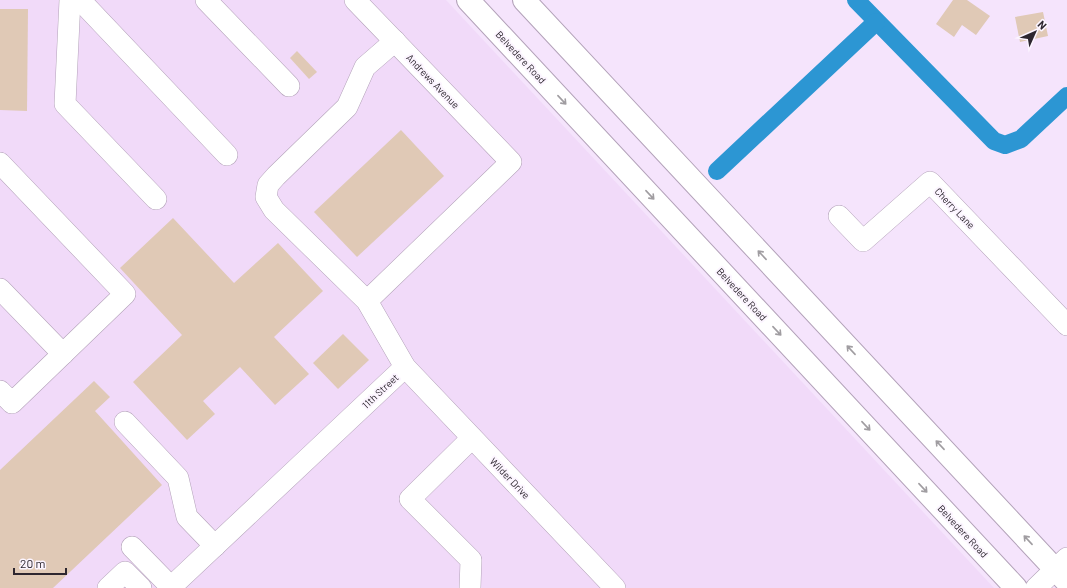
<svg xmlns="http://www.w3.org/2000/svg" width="1067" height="588" font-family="Barlow,sans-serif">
	<rect width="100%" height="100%" fill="#f5e4fc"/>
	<!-- built -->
	<polygon fill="#f1daf9" points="0,0 446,0 994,588 0,588"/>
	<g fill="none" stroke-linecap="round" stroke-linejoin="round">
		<!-- canal -->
		<g stroke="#2c96d3" stroke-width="18">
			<polyline points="856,0 994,141 1005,145 1021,139 1067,96"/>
			<polyline points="717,171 876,22"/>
		</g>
	</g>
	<!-- building -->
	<g fill="#e0c9b6">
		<polygon points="953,0 967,0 990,16 976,35 962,25 954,37 936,24"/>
		<polygon points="0,9 28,9 27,111 0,110"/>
		<polygon points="1043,12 1048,36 1020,42 1015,17"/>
		<polygon points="297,51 317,72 309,79 290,58"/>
		<polygon points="401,130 444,176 357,257 314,212"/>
		<polygon points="173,218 234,283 278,243 323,291 274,337 309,374 275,405 240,367 203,401 215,414 187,440 133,382 182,335 120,268"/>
		<polygon points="343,334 369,360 338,389 313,363"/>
		<polygon points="94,381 110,397 95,411 162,485 53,588 0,588 0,470"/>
	</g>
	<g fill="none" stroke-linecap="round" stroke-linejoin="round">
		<!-- minor casing -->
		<g stroke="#b3a2b9" stroke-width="22">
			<g id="minor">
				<polyline points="70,0 65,104 156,199"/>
				<polyline points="80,0 227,155"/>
				<polyline points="206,0 289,86"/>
				<polyline points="355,0 511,162 367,301"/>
				<polyline points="395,41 365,67 347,107 276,176 268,185 266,197 274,210 367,301 405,367 615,588"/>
				<polyline points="0,163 125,294 12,403 0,391"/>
				<polyline points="839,216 863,241 930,182 1067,325"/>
				<polyline points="0,289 63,354"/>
				<polyline points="125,422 178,478 187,517 215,546"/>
				<polyline points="132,547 171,587"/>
				<polyline points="108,588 125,572 141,588"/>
				<polyline points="170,588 405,367"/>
				<polyline points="470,588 471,560 410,499 472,438"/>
				<polyline points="1036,588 1067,558"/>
			</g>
		</g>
		<!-- major casing -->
		<g stroke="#b3a2b9" stroke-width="24">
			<g id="major">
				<polyline points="468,0 1016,588"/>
				<polyline points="524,0 1067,582"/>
			</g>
		</g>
		<!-- minor -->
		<use href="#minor" stroke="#fff" stroke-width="21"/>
		<!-- major -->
		<use href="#major" stroke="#fff" stroke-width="22"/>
	</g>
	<!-- one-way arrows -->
	<defs><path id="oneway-shaft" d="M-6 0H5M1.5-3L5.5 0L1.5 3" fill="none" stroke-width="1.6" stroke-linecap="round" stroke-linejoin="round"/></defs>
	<g stroke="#a09da1">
		<use href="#oneway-shaft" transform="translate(562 100) rotate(47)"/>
		<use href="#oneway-shaft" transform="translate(650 195) rotate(47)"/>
		<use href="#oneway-shaft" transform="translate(762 255) rotate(-133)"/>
		<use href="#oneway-shaft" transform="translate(777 331) rotate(47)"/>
		<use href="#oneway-shaft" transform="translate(851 350) rotate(-133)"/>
		<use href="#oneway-shaft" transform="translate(866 426) rotate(47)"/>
		<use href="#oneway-shaft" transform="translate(940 445) rotate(-133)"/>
		<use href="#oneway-shaft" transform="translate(923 488) rotate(47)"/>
		<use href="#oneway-shaft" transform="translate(1028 540) rotate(-133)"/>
	</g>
	<g text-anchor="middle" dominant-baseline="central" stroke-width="4" stroke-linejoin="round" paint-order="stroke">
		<!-- street labels -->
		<g font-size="10" fill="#2d262f" stroke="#fcf5ff">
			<text transform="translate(521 57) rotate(47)">Belvedere Road</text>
			<text transform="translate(433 81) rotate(46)">Andrews Avenue</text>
			<text transform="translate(955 208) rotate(46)">Cherry Lane</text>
			<text transform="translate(742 294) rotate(47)">Belvedere Road</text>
			<text transform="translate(380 391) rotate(-43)">11th Street</text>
			<text transform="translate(510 478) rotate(46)">Wilder Drive</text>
			<text transform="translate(963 531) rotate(47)">Belvedere Road</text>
		</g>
	</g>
	<!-- north arrow -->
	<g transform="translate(1035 32) rotate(45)" stroke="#fcf5ff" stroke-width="3" paint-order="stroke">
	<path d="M0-3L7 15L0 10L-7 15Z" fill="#2d262f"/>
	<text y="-6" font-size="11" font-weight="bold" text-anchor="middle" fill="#2d262f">N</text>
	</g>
	<!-- scale -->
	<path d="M14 568v6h52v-6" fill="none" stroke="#2d262f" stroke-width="2"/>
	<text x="20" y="568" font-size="12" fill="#2d262f" stroke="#fcf5ff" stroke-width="3" paint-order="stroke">20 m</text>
</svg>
